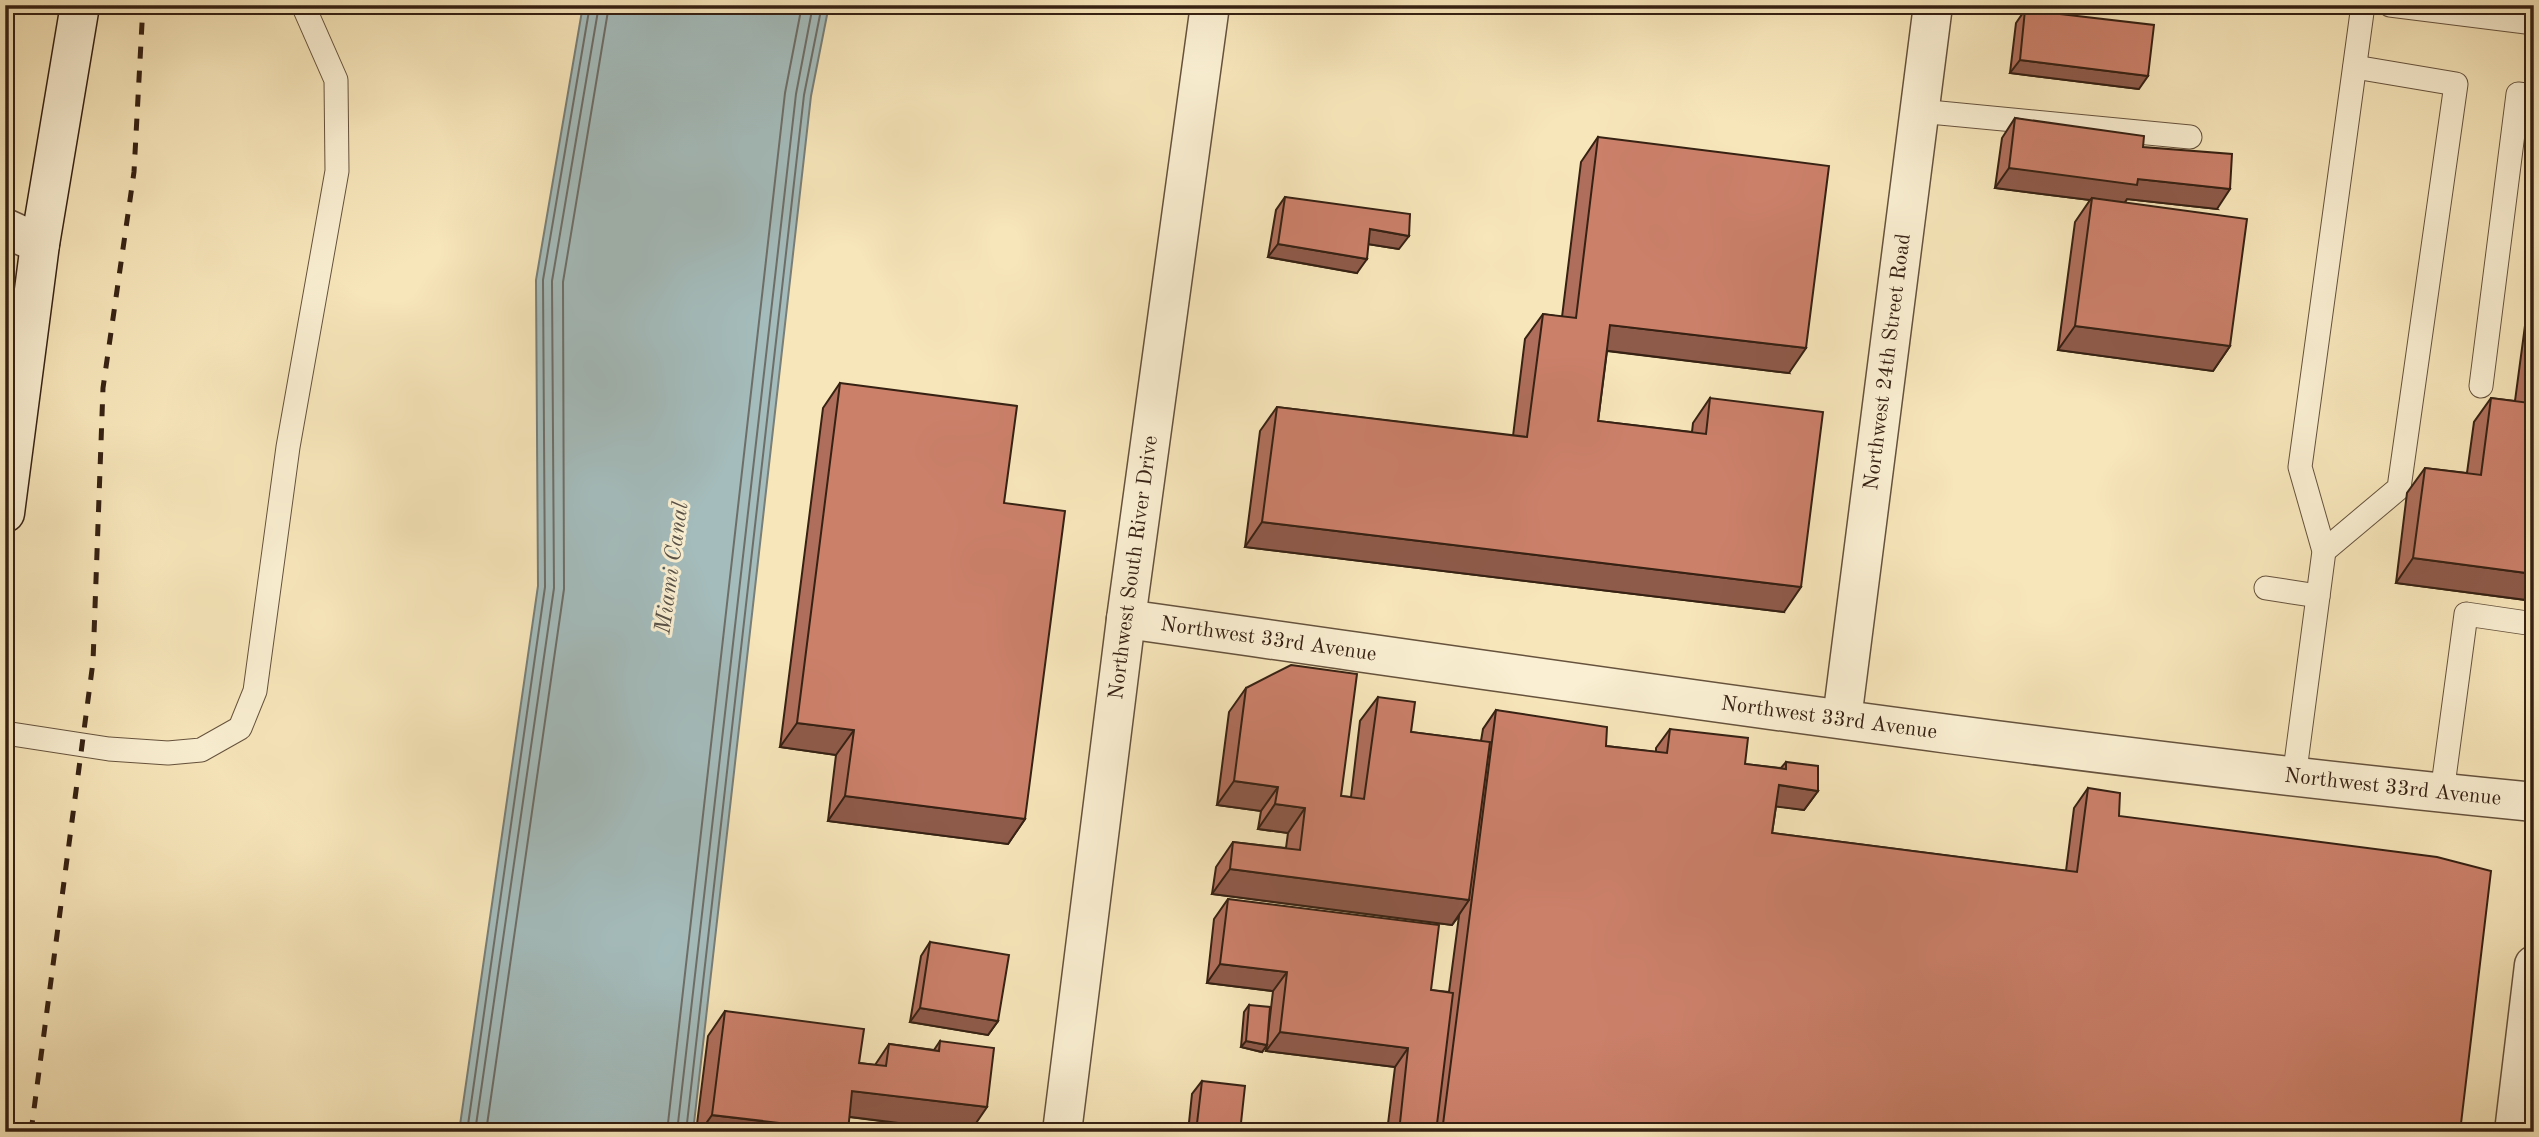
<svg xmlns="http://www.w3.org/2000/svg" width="2539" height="1137" font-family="'Old Standard TT',serif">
	<rect width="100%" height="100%" fill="#f7e6ba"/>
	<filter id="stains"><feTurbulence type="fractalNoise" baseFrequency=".00286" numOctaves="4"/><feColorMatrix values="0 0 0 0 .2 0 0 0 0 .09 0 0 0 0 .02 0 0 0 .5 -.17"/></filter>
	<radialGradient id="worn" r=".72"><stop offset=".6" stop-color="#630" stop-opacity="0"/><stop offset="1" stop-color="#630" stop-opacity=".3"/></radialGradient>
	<!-- water -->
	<polygon fill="#a4bcbc" stroke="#787e78" stroke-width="2" points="583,5 829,5 811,96 693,1132 459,1132 538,586 536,280"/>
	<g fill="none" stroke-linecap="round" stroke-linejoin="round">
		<!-- shore -->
		<g stroke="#6d6e68" stroke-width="2">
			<polyline points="467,1132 545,587 543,280 590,5"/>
			<polyline points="475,1132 554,588 552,281 599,5"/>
			<polyline points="486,1132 564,589 563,282 609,5"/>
			<polyline points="667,1132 785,93 802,5"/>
			<polyline points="677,1132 796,94 813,5"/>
			<polyline points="686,1132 804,95 822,5"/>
		</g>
		<!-- service casing -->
		<g stroke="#66523d" stroke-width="25">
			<g id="service">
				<polyline points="2390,5 2534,23"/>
				<polyline points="1919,111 2190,137"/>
				<polyline points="2481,386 2518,94 2534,96"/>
				<polyline points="2324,551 2399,488 2456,84 2355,67"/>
				<polyline points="2266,588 2318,596"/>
				<polyline points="5,733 109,749 168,753 201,750 240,728 255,691 288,447 337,171 336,80 303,5"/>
				<polyline points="2294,778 2324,551 2300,467 2363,5"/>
				<polyline points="2442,793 2466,614 2534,624"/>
			</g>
		</g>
		<!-- minor casing -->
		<g stroke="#66523d" stroke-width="41">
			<g id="minor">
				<polyline points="5,228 40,244"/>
				<path id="s1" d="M 1842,719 L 1933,5"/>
				<polyline points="2514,1132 2534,965"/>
			</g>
		</g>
		<!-- tertiary casing -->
		<g stroke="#66523d" stroke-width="41">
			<g id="tertiary">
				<path id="s2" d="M 1126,619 C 1595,685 2063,756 2534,802"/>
				<path id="s3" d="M 1062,1132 L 1126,619 L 1210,5"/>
			</g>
		</g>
		<!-- secondary casing -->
		<g stroke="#362113" stroke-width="41">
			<polyline id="secondary" points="5,513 40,244 80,5"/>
		</g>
		<!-- service -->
		<use href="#service" stroke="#faefd2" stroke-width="23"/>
		<!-- minor -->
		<use href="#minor" stroke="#faefd2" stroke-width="38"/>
		<!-- tertiary -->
		<use href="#tertiary" stroke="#faefd2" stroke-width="38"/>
		<!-- secondary -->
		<use href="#secondary" stroke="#faefd2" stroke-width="38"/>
		<!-- rail -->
		<polyline stroke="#362113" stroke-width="5" stroke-dasharray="12 12" stroke-linecap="butt" points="31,1132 93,662 103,388 134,172 143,5"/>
	</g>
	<!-- wall -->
	<g fill="#af6e5b" stroke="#362113" stroke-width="2">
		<polygon points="2025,10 2139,89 2010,73 2016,23"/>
		<polygon points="2015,118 2143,147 2217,209 2127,199 2125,202 2230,346 2213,371 2058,350 2075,222 2090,200 1995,188 2002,138"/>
		<polygon points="1598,137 1789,373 1607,351 1598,421 1692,432 1693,423 1710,398 1784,612 1245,547 1260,431 1277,407 1513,436 1525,339 1543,314 1562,317 1581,162"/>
		<polygon points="1285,197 1399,249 1368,244 1357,273 1268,257 1276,210"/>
		<polygon points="2534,258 2534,601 2396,583 2407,493 2425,468 2467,473 2474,422 2491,398 2515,401"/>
		<polygon points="840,383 1004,503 1025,819 1008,844 828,821 836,755 780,747 823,408"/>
		<polygon points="1246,688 1341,796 1351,797 1360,721 1378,697 1411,732 1481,741 1483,729 1496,710 1606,746 1656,752 1656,748 1670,729 1745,764 1781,768 1786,762 1818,791 1804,810 1776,806 1772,833 2066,871 2074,808 2088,788 2460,1132 1387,1132 1395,1067 1266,1051 1273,991 1207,983 1214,919 1228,899 1431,990 1449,992 1459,916 1452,925 1212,894 1216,867 1233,842 1286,848 1288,833 1258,829 1261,811 1217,805 1229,712"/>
		<polygon points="930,942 998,1021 988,1035 910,1022 921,956"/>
		<polygon points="1249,1005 1267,1045 1262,1052 1241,1047 1244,1012"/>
		<polygon points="725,1011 859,1063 875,1065 889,1044 934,1050 940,1041 970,1132 849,1117 847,1132 696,1132 708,1036"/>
		<polygon points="1202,1081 1240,1132 1188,1132 1192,1094"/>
	</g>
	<!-- shaded-wall -->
	<g fill="#8e5a4a" stroke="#362113" stroke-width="2">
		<polygon points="2020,60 2148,76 2139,89 2010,73"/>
		<polygon points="2009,168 2138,179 2230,189 2217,209 2127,199 2123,205 2092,198 2090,200 1995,188"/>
		<polygon points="1370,229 1409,236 1399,249 1361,243"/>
		<polygon points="1278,244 1367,259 1357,273 1268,257"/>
		<polygon points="1610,325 1806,348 1789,373 1593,349"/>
		<polygon points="2075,326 2230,346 2213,371 2058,350"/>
		<polygon points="1262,522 1801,587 1784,612 1245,547"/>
		<polygon points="2413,558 2534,574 2534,601 2396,583"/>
		<polygon points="797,723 854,730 836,755 780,747"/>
		<polygon points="1234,781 1278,787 1261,811 1217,805"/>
		<polygon points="1779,785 1818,791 1804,810 1765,805"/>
		<polygon points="845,796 1025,819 1008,844 828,821"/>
		<polygon points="1275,804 1305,808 1288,833 1258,829"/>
		<polygon points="1230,869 1469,900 1452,925 1212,894"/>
		<polygon points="1220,964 1287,972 1273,991 1207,983"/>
		<polygon points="920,1008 998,1021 988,1035 910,1022"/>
		<polygon points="1280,1032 1408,1048 1395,1067 1266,1051"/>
		<polygon points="1246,1041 1267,1045 1262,1052 1241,1047"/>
		<polygon points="852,1091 987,1107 970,1132 835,1115"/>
		<polygon points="712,1115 847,1132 700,1132"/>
	</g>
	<!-- building -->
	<g fill="#cb806a" stroke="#362113" stroke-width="2">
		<polygon points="2025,10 2154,25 2148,76 2020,60"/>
		<polygon points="2015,118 2144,136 2143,147 2232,154 2230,189 2138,179 2137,185 2009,168"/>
		<polygon points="1598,137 1829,166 1806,348 1610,325 1598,421 1706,434 1710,398 1823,412 1801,587 1262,522 1277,407 1527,437 1543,314 1576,318"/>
		<polygon points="1285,197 1410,214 1409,236 1370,229 1367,259 1278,244"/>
		<polygon points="2092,198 2247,219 2230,346 2075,326"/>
		<polygon points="2534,367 2534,574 2413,558 2425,468 2481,475 2491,398 2529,403"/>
		<polygon points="840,383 1017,406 1004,503 1065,511 1025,819 845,796 854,730 797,723"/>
		<polygon points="1291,665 1357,674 1341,796 1364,799 1378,697 1415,702 1411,732 1490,742 1469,900 1230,869 1233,842 1300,850 1305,808 1275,804 1278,787 1234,781 1246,688"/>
		<polygon points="1496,710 1607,727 1606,746 1667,753 1670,729 1748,738 1745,764 1786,769 1786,762 1818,766 1818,791 1779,785 1772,833 2077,872 2088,788 2120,793 2119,816 2437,857 2491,871 2460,1132 1442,1132"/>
		<polygon points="1228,899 1439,925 1431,990 1453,993 1436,1132 1399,1132 1408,1048 1280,1032 1287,972 1220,964"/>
		<polygon points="930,942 1009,955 998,1021 920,1008"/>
		<polygon points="1249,1005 1270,1007 1267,1045 1246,1041"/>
		<polygon points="725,1011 864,1029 859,1063 886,1066 889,1044 939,1051 940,1041 994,1048 987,1107 852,1091 848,1131 712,1115"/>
		<polygon points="1202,1081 1245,1086 1240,1132 1196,1132"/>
	</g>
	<g text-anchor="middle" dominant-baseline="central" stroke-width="6" stroke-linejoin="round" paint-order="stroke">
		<!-- street labels -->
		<g font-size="21" fill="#362113" stroke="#faefd2">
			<text stroke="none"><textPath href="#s1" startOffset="360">Northwest 24th Street Road</textPath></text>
			<text stroke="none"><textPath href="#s3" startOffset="569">Northwest South River Drive</textPath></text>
			<text stroke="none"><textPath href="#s2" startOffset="144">Northwest 33rd Avenue</textPath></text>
			<text stroke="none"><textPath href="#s2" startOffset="710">Northwest 33rd Avenue</textPath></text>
			<text stroke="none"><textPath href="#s2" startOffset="1278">Northwest 33rd Avenue</textPath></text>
		</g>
		<!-- water labels -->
		<g font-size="23" font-style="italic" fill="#575046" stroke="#faefd2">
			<text transform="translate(672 568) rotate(-82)">Miami Canal</text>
		</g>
	</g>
	<!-- margin -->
	<rect width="2539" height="1137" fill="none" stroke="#f7e6ba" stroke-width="28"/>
	<rect x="7" y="7" width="2525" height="1123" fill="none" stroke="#362113" stroke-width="3.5"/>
	<rect x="14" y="14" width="2511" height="1109" fill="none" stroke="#362113" stroke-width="2"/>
	<rect width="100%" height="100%" filter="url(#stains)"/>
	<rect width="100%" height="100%" fill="url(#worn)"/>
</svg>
